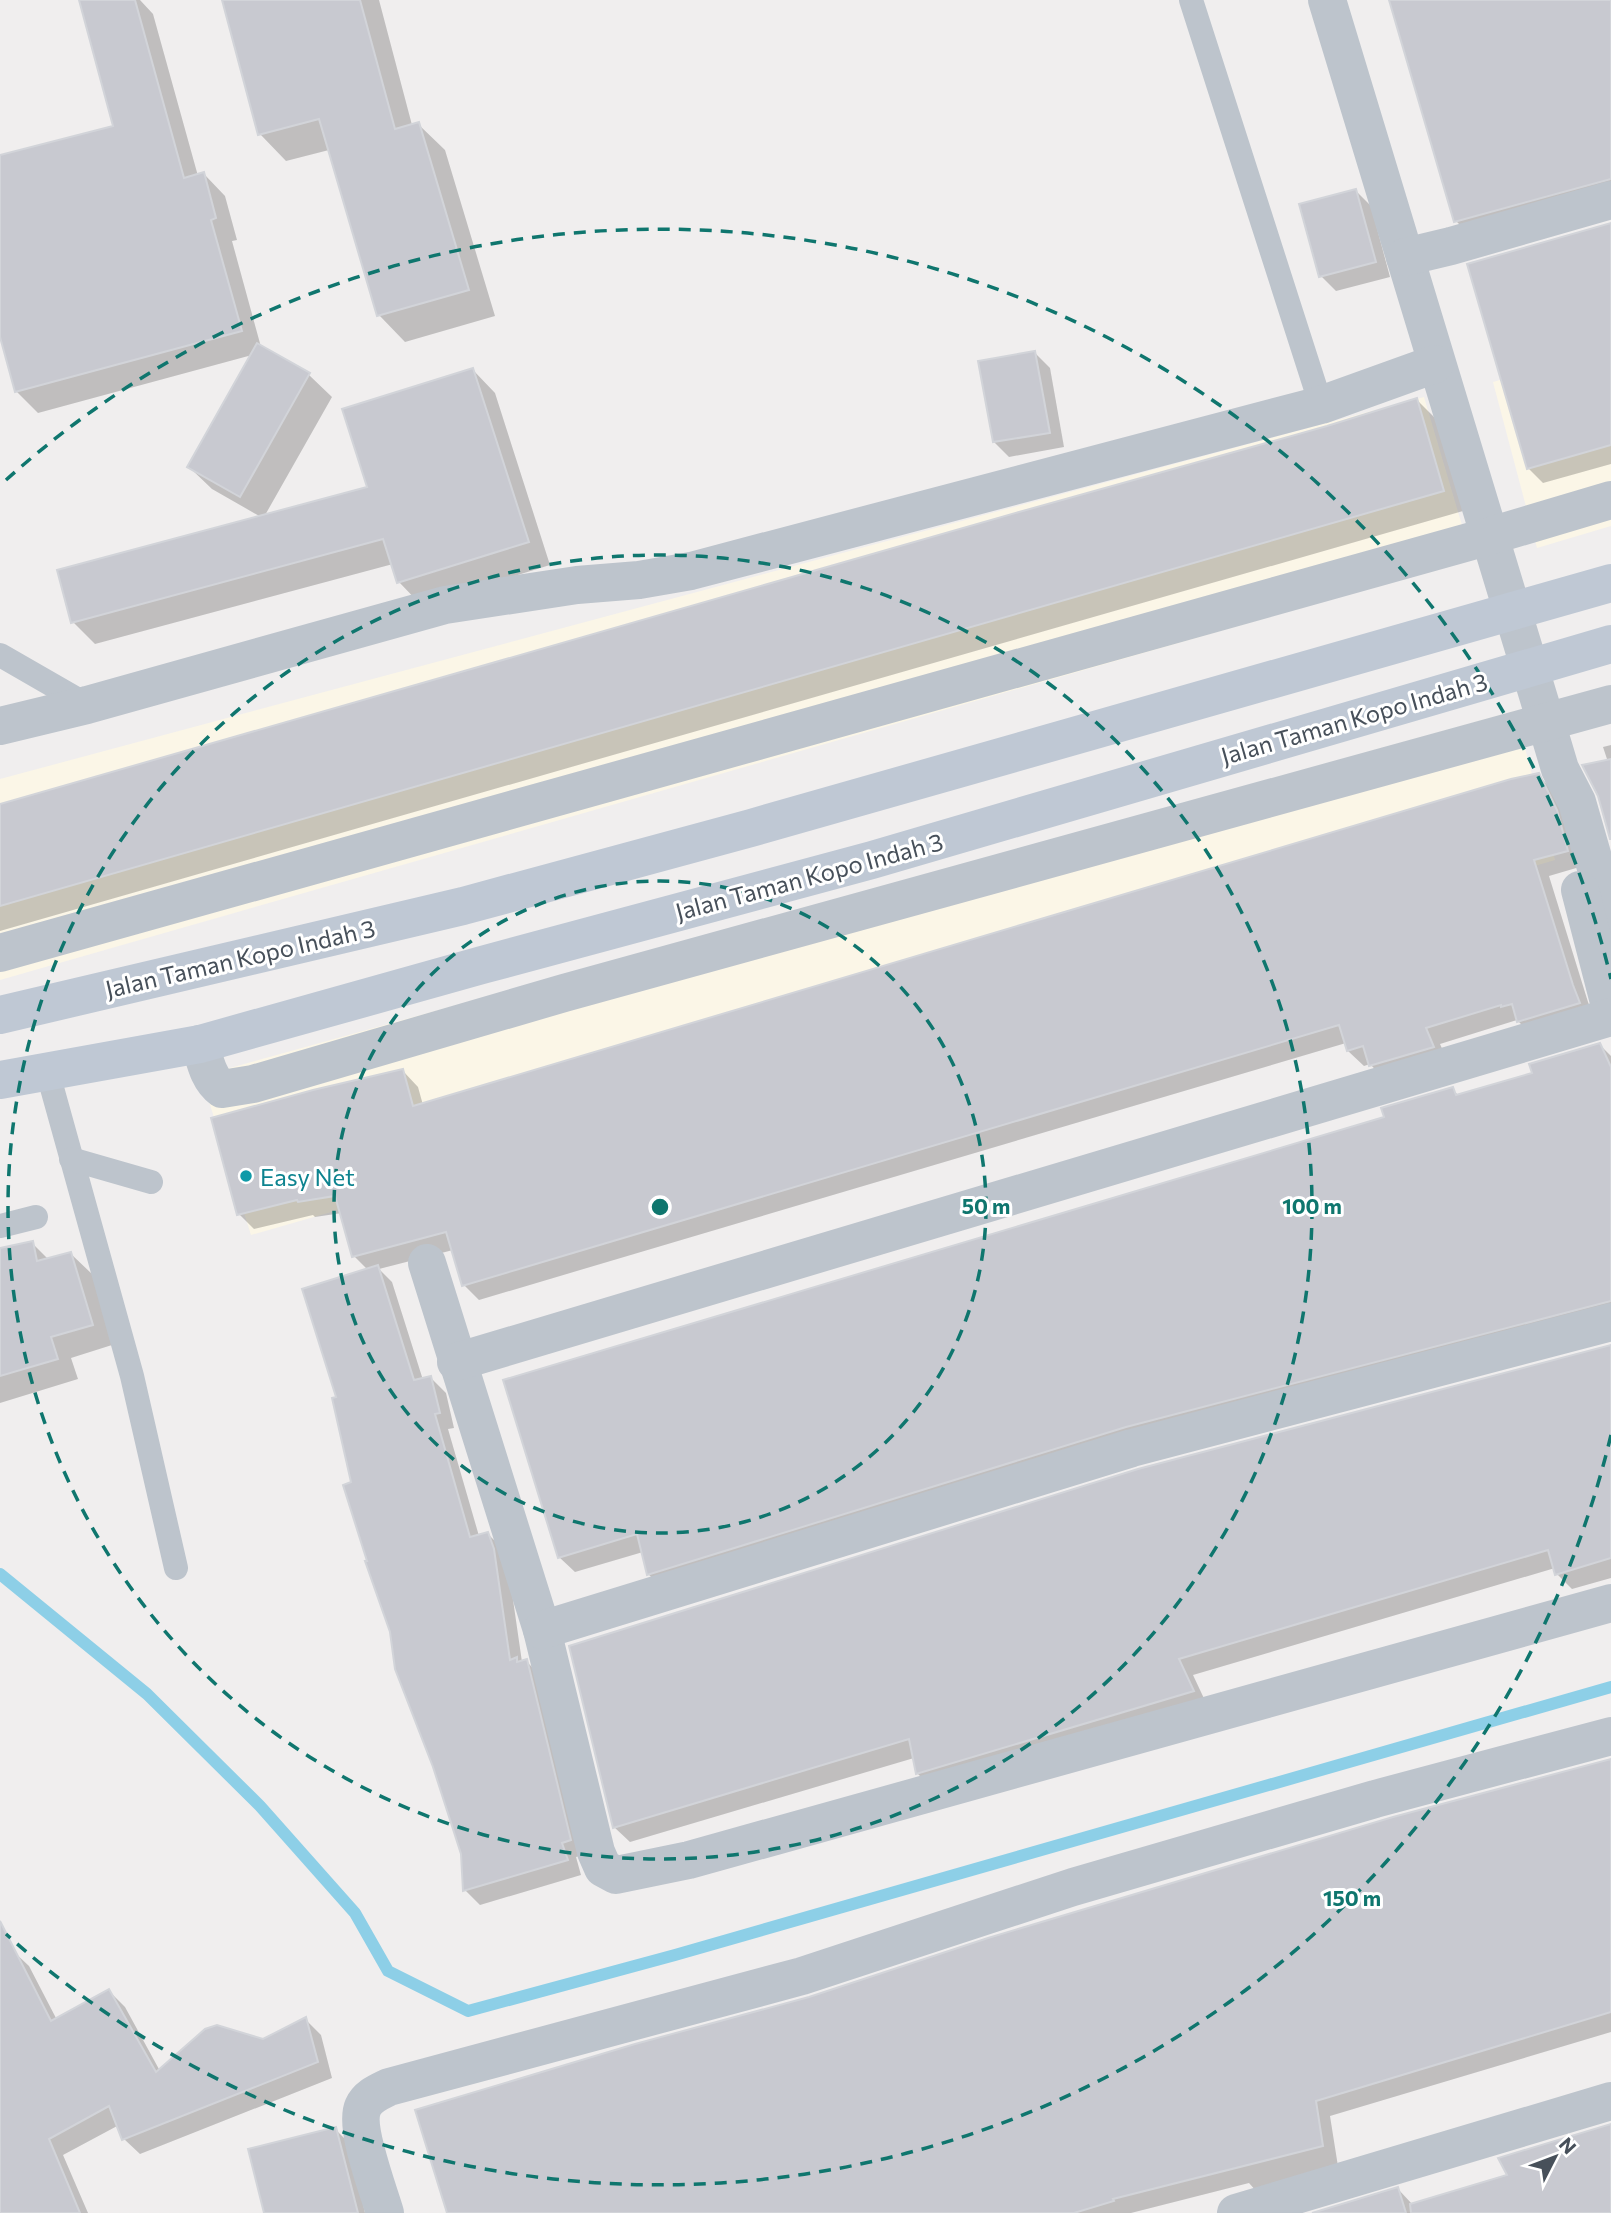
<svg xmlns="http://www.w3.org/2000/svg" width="1611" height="2213" font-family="Commissioner,sans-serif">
	<rect width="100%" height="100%" fill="#f0eeee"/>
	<!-- commercial -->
	<g fill="#fbf6e7">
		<polygon points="1611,348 1611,526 1537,548 1493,382"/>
		<polygon points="1424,397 1472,559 0,980 0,779"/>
		<polygon points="1515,711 1555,860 251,1235 201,1076"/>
	</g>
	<!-- shadow -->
	<g fill="#0003">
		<polygon points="104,0 140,0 153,14 198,176 204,174 225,196 237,240 232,241 261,347 309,375 332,397 264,517 369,489 473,370 495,393 550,565 421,605 399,582 393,564 95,644 73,622 261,517 212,489 189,467 252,355 38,413 16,391 0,331 0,157 116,127"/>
		<polygon points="223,0 379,0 412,125 418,124 445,150 495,316 405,342 379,315 329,150 286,161 260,134"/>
		<polygon points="1394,0 1611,0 1611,196 1471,236 1456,221"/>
		<polygon points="1356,191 1371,206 1390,277 1336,291 1321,276"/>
		<polygon points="1611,225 1611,464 1543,483 1528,468"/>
		<polygon points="1035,353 1050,368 1064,447 1009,457 994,442"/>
		<polygon points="1417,400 1437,420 1463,511 0,931 0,806 1327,428"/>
		<polygon points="1611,745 1611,835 1608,762 1603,747"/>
		<polygon points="1538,775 1554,791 1583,866 1549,876 1588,1002 1595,1019 1534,1037 1517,1020 1440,1044 1448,1062 1386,1081 1370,1064 1364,1066 1348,1051 1346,1043 479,1300 464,1285 453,1250 379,1269 392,1282 423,1380 431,1378 446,1393 454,1428 448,1429 479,1536 488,1534 503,1549 508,1565 522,1662 526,1661 541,1676 584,1855 576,1857 581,1875 480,1905 465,1890 463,1853 392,1632 353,1484 339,1399 368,1270 354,1256 342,1213 315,1217 313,1215 254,1229 239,1214 403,1071 418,1087 423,1105"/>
		<polygon points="1600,1045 1611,1056 1611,1319 664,1589 648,1574 643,1552 575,1572 559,1557 1386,1118 1452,1089 1459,1096 1534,1074"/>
		<polygon points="32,1243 49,1260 71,1254 92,1274 112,1345 71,1358 78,1379 0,1403 0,1250"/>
		<polygon points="1611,1346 1611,1578 1572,1589 1557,1574 1555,1568 1193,1675 1208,1707 933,1789 917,1773 914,1758 630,1842 614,1827"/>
		<polygon points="1611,1760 1611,2032 1330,2116 1340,2179 1265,2201 1249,2183 1131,2213 449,2213 809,1998"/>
		<polygon points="13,1951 29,1966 57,2020 109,1991 125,2007 160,2071 263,2041 305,2019 321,2035 332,2078 140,2154 124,2139 119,2125 63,2155 88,2213 0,2213 0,1958"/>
		<polygon points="1611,2126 1611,2213 1319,2213 1398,2189 1413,2205 1509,2176"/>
		<polygon points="335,2129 351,2145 365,2213 265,2213"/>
	</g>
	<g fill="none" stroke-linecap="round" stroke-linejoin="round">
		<!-- stream -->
		<polyline stroke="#8dcfe7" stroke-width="12" points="0,1574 147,1694 260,1806 355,1913 388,1971 468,2011 675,1955 1611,1687"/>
	</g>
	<!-- building -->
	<g fill="#c8c9d0" stroke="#d2d4d9" stroke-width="2">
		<polygon points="79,0 135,0 184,178 204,172 216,218 211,220 242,331 15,392 0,337 0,155 113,126"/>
		<polygon points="222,0 360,0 395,129 419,122 469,290 377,316 319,119 258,135"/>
		<polygon points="1389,0 1611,0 1611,179 1454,222"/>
		<polygon points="1356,189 1376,262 1319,277 1299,204"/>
		<polygon points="1611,223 1611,445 1527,469 1467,264"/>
		<polygon points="257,343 310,373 240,497 187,467"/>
		<polygon points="1035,351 1050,433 993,442 978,361"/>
		<polygon points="473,368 529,542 397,583 383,539 71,623 57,570 367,487 342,409"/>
		<polygon points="1417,398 1444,491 0,906 0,804 1019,512 1327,426"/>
		<polygon points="1611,759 1611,839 1610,839 1598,796 1582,765"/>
		<polygon points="1539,773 1557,810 1568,851 1534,860 1573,985 1580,1003 1517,1022 1512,1004 1501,1007 1501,1005 1426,1028 1434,1047 1369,1066 1363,1046 1347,1051 1339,1025 462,1286 446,1232 352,1257 335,1196 298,1202 297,1200 237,1215 211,1118 313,1090 403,1069 413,1106 1511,779"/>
		<polygon points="1600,1043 1611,1067 1611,1301 1126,1427 647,1575 637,1534 558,1558 503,1380 1384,1117 1381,1108 1453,1087 1456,1095 1532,1073 1529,1064"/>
		<polygon points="33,1241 37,1261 71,1252 93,1325 51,1337 58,1359 0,1376 0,1248"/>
		<polygon points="378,1265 414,1380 431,1376 440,1413 435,1414 470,1537 488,1532 494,1549 510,1660 517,1657 517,1662 527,1659 571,1840 562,1843 568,1860 463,1891 461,1854 433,1767 395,1669 390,1632 365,1561 367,1561 343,1485 351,1482 332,1398 336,1397 302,1289"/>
		<polygon points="1611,1345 1611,1558 1555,1575 1548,1550 1179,1659 1194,1691 916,1774 909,1739 613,1828 569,1646 1138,1469"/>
		<polygon points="1611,1759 1611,2012 1316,2101 1323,2146 1113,2199 1114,2201 1074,2213 447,2213 415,2110 635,2044 809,1997 988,1938 1393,1817"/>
		<polygon points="0,1921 51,2021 109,1989 156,2072 205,2029 217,2025 263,2039 306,2017 318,2062 122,2140 109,2106 49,2139 80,2213 0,2213"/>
		<polygon points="1611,2124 1611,2213 1411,2213 1410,2204 1507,2175 1498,2158"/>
		<polygon points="336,2127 358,2213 264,2213 248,2149"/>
		<polygon points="1398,2187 1406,2213 1312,2213"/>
	</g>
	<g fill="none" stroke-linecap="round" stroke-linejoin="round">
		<!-- service -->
		<g stroke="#bdc4cc" stroke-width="24">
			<polyline points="1191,0 1321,405"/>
			<polyline points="0,655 87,705"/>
			<polyline points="47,1070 132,1376 176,1568"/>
			<polyline points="71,1159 151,1182"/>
			<polyline points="0,1226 36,1217"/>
		</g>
		<!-- minor -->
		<g stroke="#bdc4cc" stroke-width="38">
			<polyline points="1327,0 1546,722 1560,769 1577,802 1611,920"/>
			<polyline points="1405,257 1451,246 1611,200"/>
			<polyline points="0,726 87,705 445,605 577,585 639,580 691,571 1321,405 1435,364"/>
			<polyline points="1580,890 1611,1010"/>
			<polyline points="0,953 1490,536 1611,500"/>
			<path d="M 200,1044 C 205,1060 208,1079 222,1089 L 253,1084 L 564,993 L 1611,704"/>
			<polyline points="427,1263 542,1630 596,1852 603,1868 616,1875 689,1860 1611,1603"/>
			<polyline points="456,1362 1611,1017"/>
			<polyline points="542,1630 1132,1448 1611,1322"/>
			<path d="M 385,2213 C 378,2189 354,2127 363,2107 C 368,2096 379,2092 389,2087 L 802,1976 L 1073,1887 L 1375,1799 L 1611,1736"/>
			<polyline points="1236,2213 1611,2101"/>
		</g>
		<!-- secondary -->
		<g stroke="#bfc8d4" stroke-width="38">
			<polyline points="0,1015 463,906 751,828 1611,583"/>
			<polyline points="0,1080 200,1044 482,965 872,860 1611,644"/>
		</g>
	</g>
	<!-- distance rings -->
	<g fill="none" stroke="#0f766e" stroke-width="3.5" stroke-dasharray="12 9">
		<circle cx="660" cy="1207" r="326"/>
		<circle cx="660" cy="1207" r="652"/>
		<path d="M1611 1435A978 978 0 0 1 6 1934M6 480A978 978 0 0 1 1611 979"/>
	</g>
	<!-- markers -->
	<circle fill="#0f9aa8" stroke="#fff" stroke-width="2.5" cx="246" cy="1176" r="7"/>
	<g text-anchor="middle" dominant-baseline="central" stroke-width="6" stroke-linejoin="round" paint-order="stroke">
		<!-- street labels -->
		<g font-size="24" fill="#47505a" stroke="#fff">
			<text transform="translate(1354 718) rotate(-16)">Jalan Taman Kopo Indah 3</text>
			<text transform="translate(809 876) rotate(-15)">Jalan Taman Kopo Indah 3</text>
			<text transform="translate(240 958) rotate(-13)">Jalan Taman Kopo Indah 3</text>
		</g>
		<!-- culture labels -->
		<g font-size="24" fill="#0d838f" stroke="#fff" text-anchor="start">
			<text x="260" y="1176">Easy Net</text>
		</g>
	</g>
	<circle cx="660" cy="1207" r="10" fill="#0f766e" stroke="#fff" stroke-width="3.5"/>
	<g font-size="21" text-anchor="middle" font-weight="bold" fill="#0f766e" stroke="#fff" stroke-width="6" stroke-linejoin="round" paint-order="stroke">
		<text x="986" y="1214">50 m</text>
		<text x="1312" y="1214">100 m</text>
		<text x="1352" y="1906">150 m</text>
	</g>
	<!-- north arrow -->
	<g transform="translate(1555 2157) rotate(48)" stroke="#ffffff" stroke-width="5" paint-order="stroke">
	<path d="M0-5L12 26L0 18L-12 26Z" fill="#47505a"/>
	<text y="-10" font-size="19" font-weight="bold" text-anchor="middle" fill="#47505a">N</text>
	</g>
</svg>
